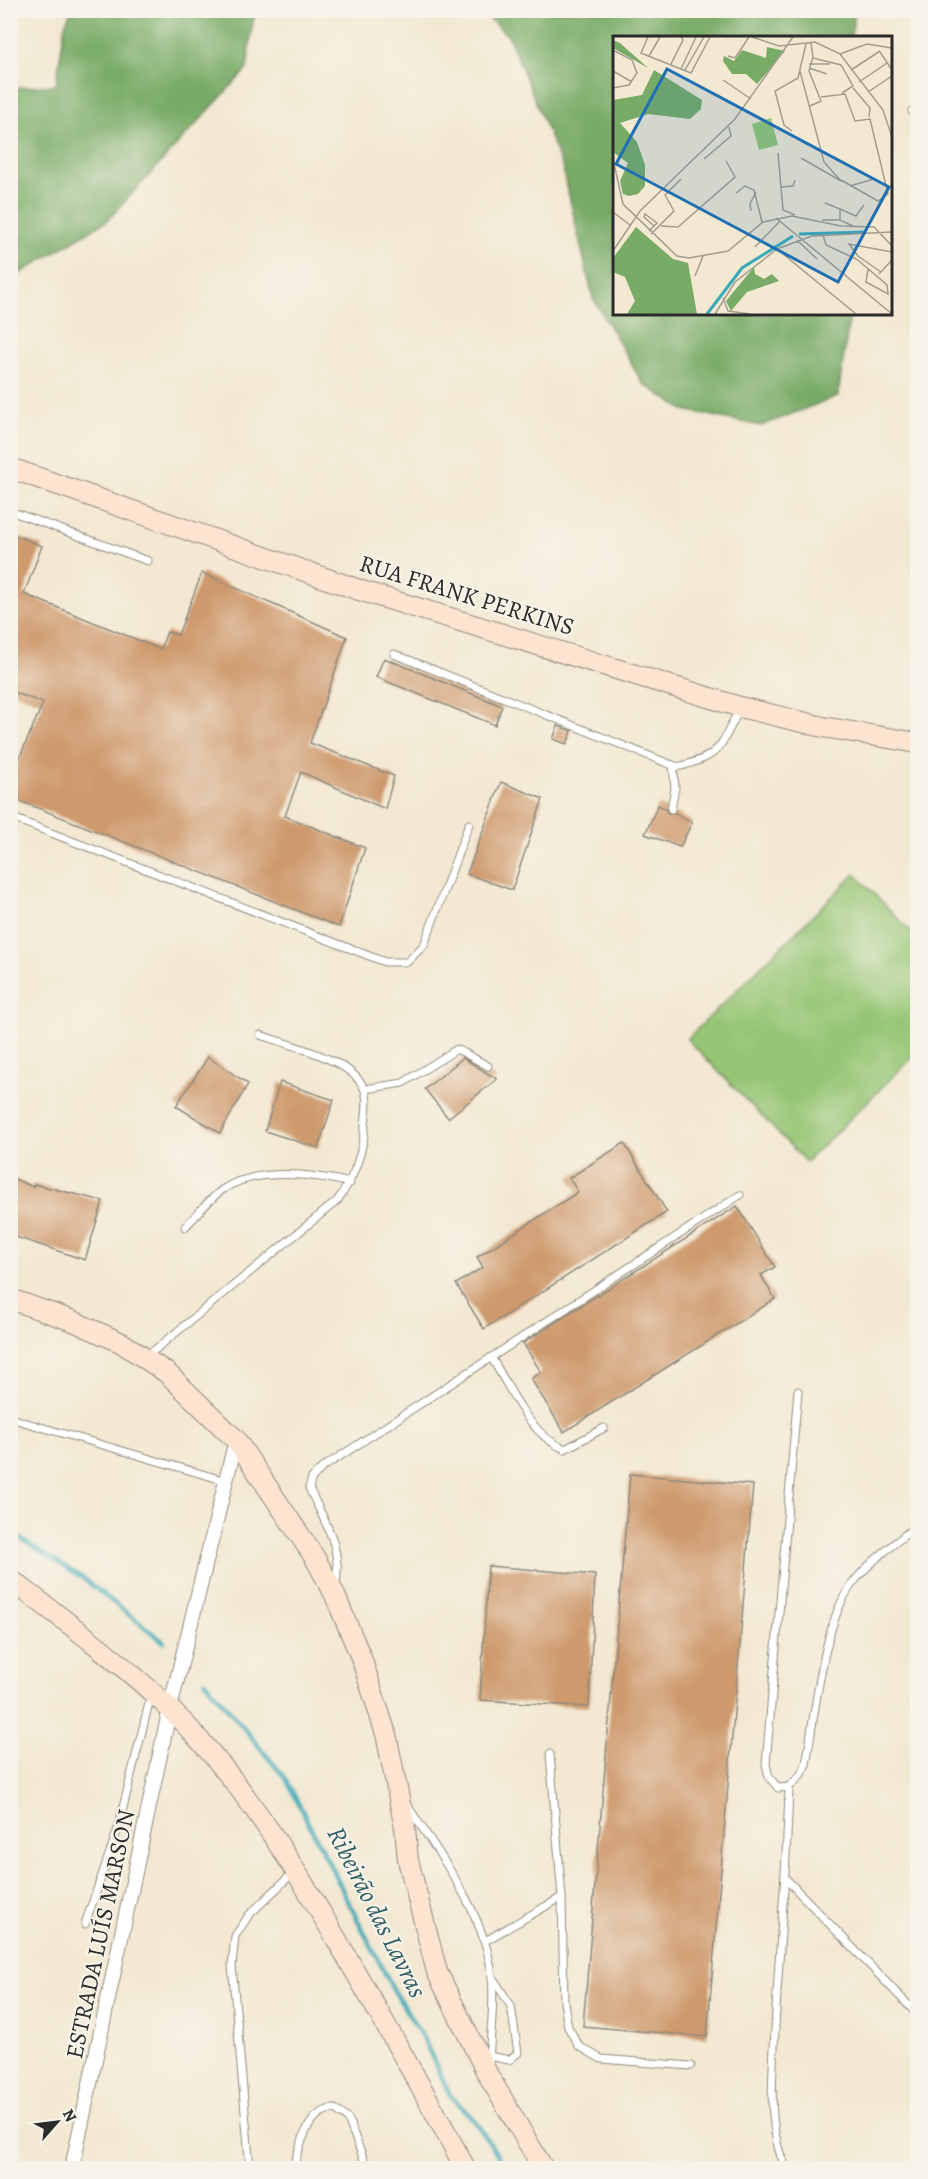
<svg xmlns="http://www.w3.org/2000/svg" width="928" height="2179" font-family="Alegreya,serif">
	<rect width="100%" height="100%" fill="#f7f3e8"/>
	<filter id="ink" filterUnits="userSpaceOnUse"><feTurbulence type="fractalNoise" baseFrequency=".0167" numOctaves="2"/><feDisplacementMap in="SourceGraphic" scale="12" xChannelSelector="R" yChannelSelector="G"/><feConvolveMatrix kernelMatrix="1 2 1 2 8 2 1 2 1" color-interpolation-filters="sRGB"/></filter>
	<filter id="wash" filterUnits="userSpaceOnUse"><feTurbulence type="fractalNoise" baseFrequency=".008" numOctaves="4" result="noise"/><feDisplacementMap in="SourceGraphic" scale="24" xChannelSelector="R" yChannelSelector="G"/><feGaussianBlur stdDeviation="1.35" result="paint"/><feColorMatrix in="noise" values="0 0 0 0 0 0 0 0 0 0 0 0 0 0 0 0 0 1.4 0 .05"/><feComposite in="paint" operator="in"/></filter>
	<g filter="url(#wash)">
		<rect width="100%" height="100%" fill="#f3e8d1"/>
		<!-- green -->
		<polygon fill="#96c675" stroke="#607850" stroke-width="1.5" points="855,874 917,938 917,1053 806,1162 687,1039"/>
		<!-- forest -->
		<g fill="#78ab66" stroke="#526b48" stroke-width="1.5">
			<polygon points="71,11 257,11 253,21 247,69 108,220 11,279 11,88 56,85 65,24"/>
			<polygon points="481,11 855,11 851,37 614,38 614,314 850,314 838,396 761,426 684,410 643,384 593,298 562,166 509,37"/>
		</g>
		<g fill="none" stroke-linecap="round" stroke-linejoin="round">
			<!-- stream -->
			<g stroke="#3baab8" stroke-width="4.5">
				<polyline points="10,1532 81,1577 164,1642"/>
				<polyline points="205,1681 286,1779 393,1989 423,2038 450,2095 475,2121 500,2159 498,2168"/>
			</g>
		</g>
		<g id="blocks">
			<!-- building -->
			<g fill="#ce996c">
				<polygon points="10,533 42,546 24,594 160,649 167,632 178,635 202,573 347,637 310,743 394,776 385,809 301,772 285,816 365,848 339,927 10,797 10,780 43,703 10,691"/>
				<polygon points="384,658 502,706 495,725 376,677"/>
				<polygon points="558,726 572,731 567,744 553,739"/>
				<polygon points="501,782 543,799 512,890 467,874"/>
				<polygon points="658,805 665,808 668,814 675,813 692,822 680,847 645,834"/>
				<polygon points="208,1057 248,1084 220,1133 176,1106"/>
				<polygon points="463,1058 497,1079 448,1118 425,1089"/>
				<polygon points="280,1082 334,1100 318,1148 265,1131"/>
				<polygon points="624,1143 667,1212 484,1329 456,1284 483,1267 477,1257 578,1192 569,1178"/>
				<polygon points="10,1177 33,1187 34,1184 103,1201 85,1260 10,1235"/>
				<polygon points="737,1206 775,1267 761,1275 775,1299 564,1432 531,1379 541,1372 523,1343"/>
				<polygon points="630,1474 753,1485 707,2037 583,2026"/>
				<polygon points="488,1566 595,1575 589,1707 480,1700"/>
			</g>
		</g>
	</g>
	<g filter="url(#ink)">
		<use href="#blocks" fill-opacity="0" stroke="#8f8a7e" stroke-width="1.5"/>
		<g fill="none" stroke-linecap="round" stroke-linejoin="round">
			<!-- lane casing -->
			<g stroke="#8f8a7e" stroke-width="9">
				<g id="lane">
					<polyline points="912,111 918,125"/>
					<polyline points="10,511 148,561"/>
					<path d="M 394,654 L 677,767 C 722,756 719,748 739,710"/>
					<polyline points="10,715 12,711"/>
					<polyline points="671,809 675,788 673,765"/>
					<polyline points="10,817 385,962 407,962 424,945 469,824"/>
					<polyline points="365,1089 403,1083 457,1049 488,1066"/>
					<path d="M 185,1227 C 197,1215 208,1200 222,1190 C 254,1167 314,1174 350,1183"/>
					<path d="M 146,1357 L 337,1201 C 354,1178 363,1154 365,1125 C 366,1114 369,1099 364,1088 C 351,1059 289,1045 260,1035"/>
					<path d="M 491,1357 C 511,1389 529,1435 565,1449 L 604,1428"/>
					<path d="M 798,1391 L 766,1764 L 769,1777 L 778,1788 L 789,1787 L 800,1776 L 806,1764 C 815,1715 823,1620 853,1583 C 870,1561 897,1542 918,1524"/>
					<polyline points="10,1418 226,1481"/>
					<path d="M 335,1588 C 344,1549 325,1523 309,1488 L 312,1478 L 322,1468 L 740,1195"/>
					<path d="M 407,1805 C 441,1857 485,1913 492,1976 C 495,2004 490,2035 489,2063"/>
					<polyline points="785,1878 918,2015"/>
					<polyline points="562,1897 564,2003 568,2027 579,2046 601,2059 691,2066"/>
					<polyline points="85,1924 117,1832 151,1695"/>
					<polyline points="485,1941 562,1897 550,1754"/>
					<polyline points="489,2056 509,2060 518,2053 511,2006 492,1977"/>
					<polyline points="250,2168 232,1965 235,1936 249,1915 295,1871"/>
					<path d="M 293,2168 C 300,2147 307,2109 335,2109 L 348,2119 L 367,2168"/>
					<path d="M 786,2168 C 766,2128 773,2074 775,2029 C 779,1948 787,1868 789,1787"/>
				</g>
			</g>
			<!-- street casing -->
			<g stroke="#8f8a7e" stroke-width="16">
				<polyline id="street" points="72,2168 170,1708 236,1440"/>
			</g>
			<!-- secondary casing -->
			<g stroke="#8f8a7e" stroke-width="22">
				<g id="secondary">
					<polyline points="10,468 362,591 740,707 823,727 918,743"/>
					<polyline points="10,1299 73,1321 122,1343 167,1373 236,1440 315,1558 334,1593 362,1660 386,1734 405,1828 408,1860 437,1972 488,2075 543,2168"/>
					<path d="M 10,1579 C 64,1620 120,1661 169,1708 C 242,1779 295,1867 345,1954 C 386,2025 427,2096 465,2168"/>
				</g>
			</g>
			<!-- lane -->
			<use href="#lane" stroke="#fff" stroke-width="7"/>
			<!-- street -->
			<use href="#street" stroke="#fff" stroke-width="14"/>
			<!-- secondary -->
			<use href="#secondary" stroke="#fde4d0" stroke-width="20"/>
		</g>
	</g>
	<g text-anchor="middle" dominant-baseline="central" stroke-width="4.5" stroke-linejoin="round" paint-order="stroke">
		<!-- street labels -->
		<g font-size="24" fill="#2b2b2b" stroke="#f7f3e8">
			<text transform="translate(467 595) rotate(17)">RUA FRANK PERKINS</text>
			<text transform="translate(100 1934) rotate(-78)">ESTRADA LUÍS MARSON</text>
		</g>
		<!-- water labels -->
		<g font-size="26" font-style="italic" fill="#315e63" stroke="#f7f3e8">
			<text transform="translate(377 1912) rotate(63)">Ribeirão das Lavras</text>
		</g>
	</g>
	<!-- overview -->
	<g transform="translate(613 36)">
		<rect width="279" height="279" fill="#f3e8d1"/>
		<path d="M 158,82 L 165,109 L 146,114 L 139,88 Z" fill="#96c675"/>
		<path d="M 0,4 L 7,7 L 35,32 L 0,12 ZM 154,11 L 172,15 L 144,48 L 133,38 L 119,38 L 110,25 L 111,20 L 121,25 L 129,14 L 153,22 ZM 41,34 L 89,64 L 88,73 L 77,83 L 35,78 L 7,87 L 24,106 L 32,129 L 32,150 L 25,158 L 16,160 L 10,158 L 7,145 L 15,127 L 0,116 L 0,64 L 29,59 ZM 23,191 L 60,223 L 75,227 L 84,278 L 14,278 L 22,265 L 12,241 L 0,236 L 0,222 ZM 141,231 L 142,238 L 151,243 L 159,238 L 166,245 L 134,256 L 118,275 L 113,265 Z" fill="#78ab66"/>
		<path fill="none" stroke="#3baab8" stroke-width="3" d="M 186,198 L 253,196M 94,278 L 129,232 L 180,200"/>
		<path fill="none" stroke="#a39c8f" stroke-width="1.5" d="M 35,1 L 28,17 L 78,37 L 97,1M 139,1 L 166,10 L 202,6 L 227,18 L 254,8 L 279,12M 0,14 L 19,24 L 24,37 L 16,49 L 0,52M 267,16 L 279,34M 227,18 L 270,74 L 279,101M 36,20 L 47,1M 115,20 L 122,22 L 136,1M 200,22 L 228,29 L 240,50 L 229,57M 58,28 L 70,4 L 68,1M 196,28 L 217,28M 196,32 L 214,38M 68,33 L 83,1M 72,34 L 91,1M 238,34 L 267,15M 0,35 L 19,46M 187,35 L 211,126 L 228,145 L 188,122M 110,44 L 138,63M 246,46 L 274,27M 240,52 L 257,72 L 256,81M 255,56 L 279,40M 208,61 L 232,58 L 242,85 L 257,83 L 275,158 L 265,165 L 228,144M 197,70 L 208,65 L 196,35 L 200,21 L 198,7M 179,95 L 171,89 L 162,55 L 185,42 L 193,8M 165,117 L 170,174 L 182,179M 0,123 L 10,168 L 64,220 L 76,222 L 115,215 L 150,186 L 179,180 L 228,190 L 261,191 L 279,210M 91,123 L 118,100 L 116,91M 237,150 L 261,143M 168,151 L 180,150 L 182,144M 123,157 L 132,150 L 141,154 L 149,186M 212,167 L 227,173 L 227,184M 227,173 L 243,180 L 251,169M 138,175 L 137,168 L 143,156M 0,176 L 17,189M 163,182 L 279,278M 209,184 L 227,184 L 240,190M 48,190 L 65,191 L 122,141 L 113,125M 36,195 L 44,187 L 32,178 L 31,181 L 41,190M 38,198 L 61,175 L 52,159 L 68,143M 210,199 L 213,209 L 243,223 L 246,225 L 274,249 L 275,258 L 253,246 L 255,233M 184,204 L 204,223M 142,211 L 167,185M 164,213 L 243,278M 0,215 L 27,175 L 122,83 L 180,1M 268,236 L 245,220 L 236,208 L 279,216M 266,238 L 279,224M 82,240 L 90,220M 110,262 L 115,275 L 137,278M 102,278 L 122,246 L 164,213 L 199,200 L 279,196"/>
		<path fill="#1f6fb2" fill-opacity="0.15" stroke="#1f6fb2" stroke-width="3" d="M 54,33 L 276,151 L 225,246 L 3,128 Z"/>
		<rect width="279" height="279" fill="none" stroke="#2b2b2b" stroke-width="3"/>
	</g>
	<!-- margin -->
	<rect width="928" height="2179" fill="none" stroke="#f7f3e8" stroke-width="36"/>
	<!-- north arrow -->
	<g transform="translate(57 2122) rotate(62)" stroke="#f7f3e8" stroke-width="4.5" paint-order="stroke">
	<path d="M0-4.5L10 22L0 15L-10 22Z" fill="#2b2b2b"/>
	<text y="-9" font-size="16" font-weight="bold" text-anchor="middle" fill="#2b2b2b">N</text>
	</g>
</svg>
